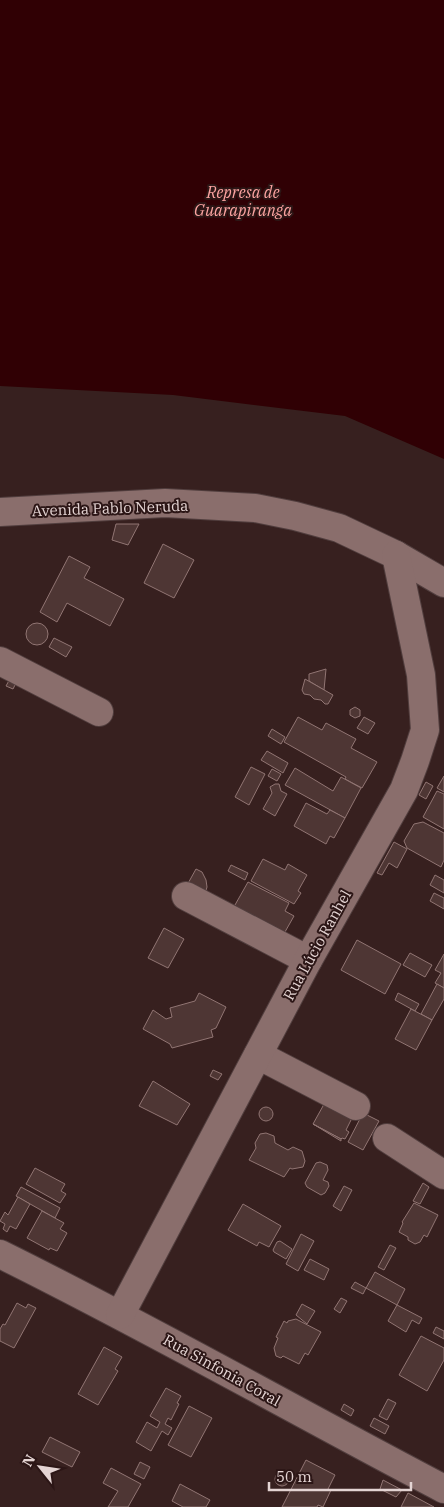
<svg xmlns="http://www.w3.org/2000/svg" width="444" height="1507" font-family="'IBM Plex Serif',serif">
	<rect width="100%" height="100%" fill="#37201f"/>
	<!-- water -->
	<polygon fill="#300004" points="0,0 444,0 444,459 345,416 173,395 0,386"/>
	<!-- building -->
	<g fill="#4e3634" stroke="#917573">
		<polygon points="116,524 139,524 128,545 112,540"/>
		<polygon points="163,544 194,560 174,598 144,583"/>
		<polygon points="69,556 90,567 84,578 124,599 110,626 67,603 57,622 40,612"/>
		<circle cx="37" cy="634" r="11"/>
		<polygon points="54,638 72,647 66,657 49,647"/>
		<polygon points="326,669 324,690 309,681 309,674"/>
		<polygon points="11,677 17,681 13,689 6,686"/>
		<polygon points="305,679 333,695 328,704 325,704 321,700 314,699 310,695 304,694 302,690"/>
		<polygon points="355,707 360,710 360,716 355,718 350,715 350,710"/>
		<polygon points="298,717 322,730 326,723 356,739 351,748 377,762 362,788 345,779 346,777 284,742"/>
		<polygon points="364,717 375,723 368,734 357,728"/>
		<polygon points="272,729 285,737 281,744 268,736"/>
		<polygon points="267,751 288,763 283,773 261,760"/>
		<polygon points="251,767 265,774 249,805 235,797"/>
		<polygon points="295,768 333,791 341,777 361,788 345,818 285,785"/>
		<polygon points="272,769 281,774 277,781 268,776"/>
		<polygon points="444,776 444,792 437,788"/>
		<polygon points="426,782 433,786 426,799 419,795"/>
		<polygon points="275,784 279,784 281,791 287,794 275,816 263,809 272,793 270,787"/>
		<polygon points="437,791 444,794 444,829 423,817"/>
		<polygon points="306,803 327,814 330,810 345,818 334,838 330,836 326,844 294,826"/>
		<polygon points="423,822 444,833 444,860 441,867 407,848 404,841 414,824"/>
		<polygon points="394,842 407,849 397,868 389,863 382,875 377,873"/>
		<polygon points="263,859 285,870 288,864 307,875 298,891 301,893 294,904 251,881"/>
		<polygon points="231,865 248,873 245,880 228,871"/>
		<polygon points="196,869 202,872 206,880 207,887 205,894 186,887"/>
		<polygon points="435,875 444,880 444,893 430,885"/>
		<polygon points="248,882 289,903 285,911 294,916 281,939 231,912"/>
		<polygon points="434,893 444,898 444,909 430,901"/>
		<polygon points="164,928 184,939 168,968 148,958"/>
		<polygon points="357,940 401,964 385,994 341,970"/>
		<polygon points="410,953 432,965 425,977 403,965"/>
		<polygon points="444,954 444,988 435,983 441,973 435,970"/>
		<polygon points="437,984 444,988 444,999 432,1020 421,1014"/>
		<polygon points="199,993 226,1007 216,1028 211,1030 213,1037 172,1048 170,1044 143,1029 153,1010 166,1019 172,1017 170,1008 195,1001"/>
		<polygon points="398,993 419,1004 415,1011 395,1000"/>
		<polygon points="411,1009 432,1020 416,1050 395,1039"/>
		<polygon points="213,1070 222,1074 218,1080 210,1076"/>
		<polygon points="153,1081 190,1104 177,1125 139,1106"/>
		<polygon points="328,1097 355,1112 346,1130 349,1132 345,1139 342,1138 341,1139 313,1124"/>
		<circle cx="266" cy="1114" r="7"/>
		<polygon points="363,1113 379,1121 363,1150 348,1142"/>
		<polygon points="313,1124 341,1139 341,1141"/>
		<polygon points="266,1133 274,1136 275,1143 288,1150 293,1147 302,1151 305,1161 303,1167 292,1169 290,1168 284,1177 249,1160 256,1148 255,1143 260,1134"/>
		<polygon points="320,1162 327,1165 328,1170 323,1180 328,1182 329,1186 325,1193 321,1195 307,1187 305,1183 316,1163"/>
		<polygon points="35,1168 65,1184 61,1191 66,1194 60,1203 26,1184"/>
		<polygon points="423,1183 429,1187 420,1204 413,1201"/>
		<polygon points="344,1186 352,1190 341,1211 333,1206"/>
		<polygon points="21,1187 60,1208 55,1218 16,1196"/>
		<polygon points="18,1197 30,1204 16,1229 10,1226 7,1232 3,1229 5,1224 0,1221 5,1212 8,1215"/>
		<polygon points="414,1203 438,1215 427,1237 424,1235 420,1242 415,1244 408,1240 408,1237 399,1232 403,1223 402,1222"/>
		<polygon points="243,1204 281,1226 269,1247 259,1242 257,1246 228,1230"/>
		<polygon points="42,1211 64,1223 60,1229 67,1233 57,1251 50,1248 49,1250 27,1238"/>
		<polygon points="301,1234 314,1241 298,1271 286,1264"/>
		<polygon points="280,1241 292,1249 286,1259 274,1252 273,1250 277,1242"/>
		<polygon points="390,1245 396,1248 384,1270 378,1267"/>
		<polygon points="310,1259 329,1269 324,1280 304,1270"/>
		<polygon points="375,1272 405,1289 397,1305 366,1288"/>
		<polygon points="355,1282 366,1288 363,1294 351,1288"/>
		<polygon points="341,1298 347,1301 340,1313 334,1309"/>
		<polygon points="17,1303 26,1308 28,1304 36,1308 14,1348 0,1341 0,1329 3,1324 5,1325"/>
		<polygon points="302,1304 315,1311 307,1324 296,1315"/>
		<polygon points="397,1305 422,1318 419,1324 412,1320 406,1332 388,1321"/>
		<polygon points="296,1319 321,1332 308,1355 305,1353 299,1364 283,1356 281,1358 276,1356 274,1348 278,1338 276,1337 284,1321 287,1323 288,1321"/>
		<polygon points="436,1327 444,1331 444,1339 433,1333"/>
		<polygon points="421,1336 444,1348 444,1360 427,1391 399,1375"/>
		<polygon points="104,1347 122,1357 115,1369 118,1371 98,1405 78,1394"/>
		<polygon points="166,1388 181,1396 177,1403 179,1404 171,1420 168,1418 165,1424 172,1428 168,1435 162,1431 151,1451 136,1442 147,1422 157,1428 160,1422 150,1416"/>
		<polygon points="388,1399 396,1403 387,1420 379,1416"/>
		<polygon points="344,1404 354,1410 351,1416 341,1410"/>
		<polygon points="189,1406 212,1418 191,1457 168,1445"/>
		<polygon points="374,1418 389,1426 385,1434 370,1426"/>
		<polygon points="50,1437 80,1452 72,1467 42,1452"/>
		<polygon points="306,1460 335,1475 328,1489 331,1490 323,1507 318,1505 317,1507 282,1507"/>
		<polygon points="140,1462 150,1467 144,1479 134,1474"/>
		<polygon points="111,1468 141,1484 128,1507 108,1507 118,1491 103,1483"/>
		<circle cx="282" cy="1479" r="7"/>
		<polygon points="383,1480 402,1490 396,1497 380,1489"/>
		<polygon points="180,1484 210,1500 206,1507 183,1507 172,1501"/>
		<polygon points="408,1493 434,1507 401,1507"/>
	</g>
	<g fill="none" stroke-linecap="round" stroke-linejoin="round">
		<!-- minor casing -->
		<g stroke="#513e3e" stroke-width="30">
			<g id="minor">
				<polyline points="0,512 165,503 255,508 295,516 339,528 396,555 444,583"/>
				<polyline points="0,661 99,712"/>
				<polyline points="186,896 308,960"/>
				<polyline points="258,1055 356,1106"/>
				<polyline points="387,1138 444,1175"/>
				<path d="M 0,1254 C 150,1328 295,1411 444,1489"/>
				<polyline points="120,1315 308,960 404,790 415,761 425,730 421,675 396,555"/>
			</g>
		</g>
		<!-- minor -->
		<use href="#minor" stroke="#8a6e6c" stroke-width="28"/>
	</g>
	<g text-anchor="middle" dominant-baseline="central" stroke-width="4" stroke-linejoin="round" paint-order="stroke">
		<!-- street labels -->
		<g font-size="15" fill="#e4d4d3" stroke="#2c1616">
			<text transform="translate(110 508) rotate(-2)">Avenida Pablo Neruda</text>
			<text transform="translate(317 945) rotate(-61)">Rua Lúcio Ranhel</text>
			<text transform="translate(222 1370) rotate(29)">Rua Sinfonia Coral</text>
		</g>
		<!-- water labels -->
		<g font-size="16" font-style="italic" fill="#fba3a0" stroke="#2c1616">
			<text x="243" y="192">Represa de<tspan x="243" dy="18">Guarapiranga</tspan></text>
		</g>
	</g>
	<!-- north arrow -->
	<g transform="translate(40 1467) rotate(300)" stroke="#2c1616" stroke-width="4" paint-order="stroke">
	<path d="M0-4L9 19L0 12L-9 19Z" fill="#e4d4d3"/>
	<text y="-8" font-size="14" font-weight="bold" text-anchor="middle" fill="#e4d4d3">N</text>
	</g>
	<!-- scale -->
	<path d="M269 1482v8h142v-8" fill="none" stroke="#e4d4d3" stroke-width="2.5"/>
	<text x="276" y="1482" font-size="15" fill="#e4d4d3" stroke="#2c1616" stroke-width="4" paint-order="stroke">50 m</text>
</svg>
